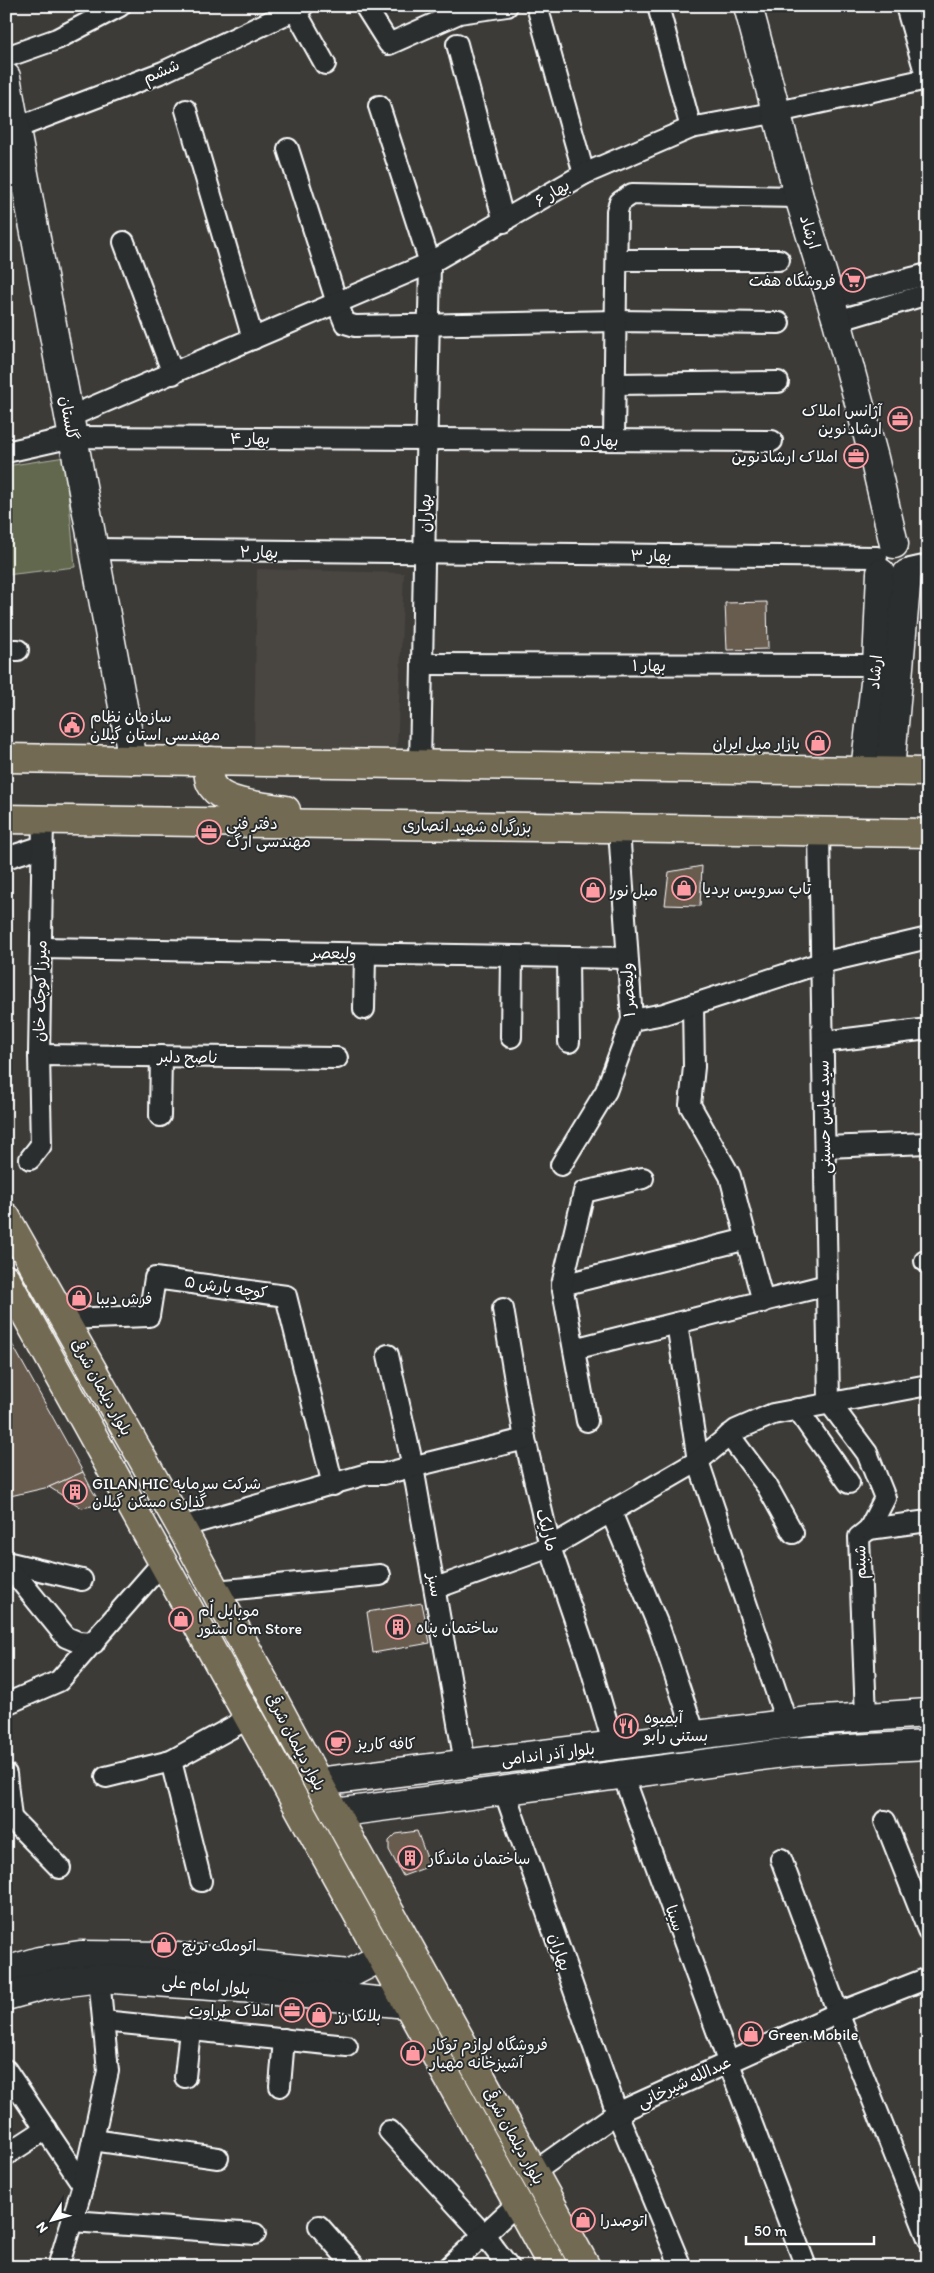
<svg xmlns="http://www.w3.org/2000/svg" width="934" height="2273" font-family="Itim,'Playpen Sans Arabic',sans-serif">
	<rect width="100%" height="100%" fill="#3d3b38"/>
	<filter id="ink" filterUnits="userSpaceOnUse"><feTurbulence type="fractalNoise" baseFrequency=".02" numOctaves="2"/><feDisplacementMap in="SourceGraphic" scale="10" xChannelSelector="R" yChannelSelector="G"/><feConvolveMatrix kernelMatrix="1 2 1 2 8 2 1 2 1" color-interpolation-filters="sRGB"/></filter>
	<g filter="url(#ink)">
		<!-- built -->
		<polygon fill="#4a453f" points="257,569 404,573 397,754 254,748"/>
		<!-- green -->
		<polygon fill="#62684e" stroke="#b0b4a6" points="65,457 75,567 6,575 6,466"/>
		<!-- building -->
		<g fill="#685b4f" stroke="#fff">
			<polygon points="767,602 768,649 727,650 725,603"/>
			<polygon points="702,866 700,906 665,905 669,872"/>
			<polygon points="6,1333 83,1472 49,1487 6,1497"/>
			<polygon points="83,1472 92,1490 101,1504 82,1508 49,1487"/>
			<polygon points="422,1603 430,1643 373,1653 367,1612"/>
			<polygon points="417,1831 430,1866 403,1876 389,1850 389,1841 396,1834"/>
		</g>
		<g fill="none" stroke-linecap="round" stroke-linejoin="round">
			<!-- street casing -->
			<g stroke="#fff" stroke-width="24">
				<g id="street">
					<polyline points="365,6 389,44 459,13 507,6"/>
					<polyline points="537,6 584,174"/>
					<polyline points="658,6 691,128"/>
					<polyline points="295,10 325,64"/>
					<polyline points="457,44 504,222"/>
					<polyline points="6,57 57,39 120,6"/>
					<polyline points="379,106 430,263 420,764"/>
					<polyline points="186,110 253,339"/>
					<polyline points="16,128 163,72 303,6"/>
					<polyline points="288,149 337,303 345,323 355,326 617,321 779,323"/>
					<polyline points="124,242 173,374"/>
					<polyline points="617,260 779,260"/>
					<polyline points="830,299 928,274"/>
					<polyline points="837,321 928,294"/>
					<polyline points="616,384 778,382"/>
					<polyline points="69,417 430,263 584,174 691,128 778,112 927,79 906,6"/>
					<polyline points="614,440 617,211 620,202 632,194 799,197"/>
					<polyline points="6,452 73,437 772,441"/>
					<polyline points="94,549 877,557"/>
					<polyline points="910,569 928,565"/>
					<polyline points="6,650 18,650"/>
					<polyline points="422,664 877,665"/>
					<polyline points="819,832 829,1402 867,1453 885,1498 869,1529 859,1537 866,1716"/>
					<polyline points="6,858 43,846"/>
					<polyline points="41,948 627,958"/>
					<polyline points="568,957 569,1042"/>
					<polyline points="693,1004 694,1067 690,1105 730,1176 763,1302"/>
					<polyline points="364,1009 365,954"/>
					<polyline points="632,1020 664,1014 821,963 928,938"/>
					<polyline points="511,1037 512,956"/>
					<polyline points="823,1042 928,1029"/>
					<polyline points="39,1055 337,1058"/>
					<polyline points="160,1116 161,1056"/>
					<polyline points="825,1147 928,1143"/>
					<polyline points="30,1159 41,1145 39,1055 43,819"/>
					<polyline points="561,1165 606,1091 632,1020 619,829"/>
					<polyline points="925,1261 928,1261"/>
					<polyline points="562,1285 747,1239"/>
					<polyline points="503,1309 525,1439 550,1547 588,1658 614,1746"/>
					<polyline points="64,1319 149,1316 155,1278 286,1296 333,1485"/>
					<polyline points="677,1323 698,1461 787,1724"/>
					<polyline points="574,1349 827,1285"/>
					<polyline points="388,1355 413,1467 465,1763"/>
					<polyline points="797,1409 849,1483"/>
					<polyline points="587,1421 562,1285 584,1192 643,1178"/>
					<polyline points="729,1435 767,1486 793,1533"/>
					<polyline points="611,1512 660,1630 695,1735"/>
					<polyline points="181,1527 367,1474 383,1474 525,1439"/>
					<polyline points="869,1529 928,1521"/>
					<polyline points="6,1562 82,1580"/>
					<polyline points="6,1570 19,1579 66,1637 78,1642 94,1643"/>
					<polyline points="436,1588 550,1547 698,1461 736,1430 773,1414 928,1385"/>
					<polyline points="215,1591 380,1575"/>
					<polyline points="6,1704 59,1681 163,1562"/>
					<polyline points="171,1761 201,1881"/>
					<polyline points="6,1774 11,1818"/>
					<polyline points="623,1775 728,2061 806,2267"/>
					<polyline points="106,1777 171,1761 249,1718"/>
					<polyline points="504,1790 617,2113 681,2267"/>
					<polyline points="6,1819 11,1818 60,1868"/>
					<polyline points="885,1821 928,1930"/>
					<polyline points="781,1859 838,2013 928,2238"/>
					<polyline points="103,2021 347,2046"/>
					<polyline points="6,2070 83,2185"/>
					<polyline points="185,2077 190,2030"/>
					<polyline points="280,2086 284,2039"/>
					<polyline points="389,2131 484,2235 509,2267"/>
					<polyline points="93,2140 218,2158"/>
					<polyline points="6,2155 46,2129"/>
					<polyline points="534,2172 617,2113 838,2013 928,1978"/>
					<polyline points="72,2221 255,2234"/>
					<polyline points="319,2226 355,2267"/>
					<polyline points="58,2267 83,2185 108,2071 99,1978"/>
					<polyline points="449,2267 518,2203"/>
				</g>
			</g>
			<!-- secondary casing -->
			<g stroke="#fff" stroke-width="31">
				<g id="secondary">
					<polyline points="748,6 799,197 837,321 874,458 894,544"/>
					<polyline points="6,77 133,760"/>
					<polyline points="865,771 877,665 881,573"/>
					<polyline points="890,771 907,574"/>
					<polyline points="318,1782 809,1721 928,1713"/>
					<polyline points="335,1813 791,1752 928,1745"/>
					<polyline points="6,1971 39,1961 80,1955 167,1956 349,1974 382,1957"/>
					<polyline points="6,1996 46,1985 99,1978 255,1989 407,2004"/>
				</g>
			</g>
			<!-- primary casing -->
			<g stroke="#fff" stroke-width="31">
				<g id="primary">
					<polyline points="6,1217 181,1527 318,1782 586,2267"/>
					<polyline points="6,1279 553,2267"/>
				</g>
			</g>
			<!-- highway casing -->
			<g stroke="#fff" stroke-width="31">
				<g id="highway">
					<polyline points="6,758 928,772"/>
					<path d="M 211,761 C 196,805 258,805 286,810"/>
					<polyline points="6,819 928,833"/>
				</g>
			</g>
			<!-- street -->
			<use href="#street" stroke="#2a2d2e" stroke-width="20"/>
			<!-- secondary -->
			<use href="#secondary" stroke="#2a2d2e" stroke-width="28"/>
			<!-- primary -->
			<use href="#primary" stroke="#736b52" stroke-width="28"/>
			<!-- highway -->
			<use href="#highway" stroke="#736b52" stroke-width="28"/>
		</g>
	</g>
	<!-- icons -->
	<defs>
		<g id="supermarket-ring" transform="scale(1.25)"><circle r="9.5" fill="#2a2d2e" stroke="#ff9aa2" stroke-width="1.5"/><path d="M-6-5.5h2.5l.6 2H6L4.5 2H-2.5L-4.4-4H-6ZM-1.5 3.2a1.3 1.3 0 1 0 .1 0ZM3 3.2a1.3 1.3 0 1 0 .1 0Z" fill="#ff9aa2"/></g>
		<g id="office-ring" transform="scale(1.25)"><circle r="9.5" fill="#2a2d2e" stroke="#ff9aa2" stroke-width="1.5"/><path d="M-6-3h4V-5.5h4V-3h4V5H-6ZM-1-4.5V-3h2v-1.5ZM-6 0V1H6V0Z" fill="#ff9aa2"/></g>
		<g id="civic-ring" transform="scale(1.25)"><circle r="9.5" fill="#2a2d2e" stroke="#ff9aa2" stroke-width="1.5"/><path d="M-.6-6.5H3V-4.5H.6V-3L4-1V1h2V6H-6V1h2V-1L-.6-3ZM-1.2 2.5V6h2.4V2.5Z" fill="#ff9aa2"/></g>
		<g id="shop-ring" transform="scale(1.25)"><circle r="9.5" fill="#2a2d2e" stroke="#ff9aa2" stroke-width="1.5"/><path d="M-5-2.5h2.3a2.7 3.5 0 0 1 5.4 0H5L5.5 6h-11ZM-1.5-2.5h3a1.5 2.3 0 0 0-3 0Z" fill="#ff9aa2"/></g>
		<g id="building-ring" transform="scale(1.25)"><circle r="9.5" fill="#2a2d2e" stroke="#ff9aa2" stroke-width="1.5"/><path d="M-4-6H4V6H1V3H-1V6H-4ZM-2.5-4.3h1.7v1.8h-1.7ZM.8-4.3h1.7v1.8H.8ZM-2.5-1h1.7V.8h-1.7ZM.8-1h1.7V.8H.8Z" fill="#ff9aa2"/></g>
		<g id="restaurant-ring" transform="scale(1.25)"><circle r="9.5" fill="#2a2d2e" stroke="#ff9aa2" stroke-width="1.5"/><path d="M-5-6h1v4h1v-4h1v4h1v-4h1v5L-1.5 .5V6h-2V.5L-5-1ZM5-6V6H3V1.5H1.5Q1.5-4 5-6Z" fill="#ff9aa2"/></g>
		<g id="cafe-ring" transform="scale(1.25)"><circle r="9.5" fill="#2a2d2e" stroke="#ff9aa2" stroke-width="1.5"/><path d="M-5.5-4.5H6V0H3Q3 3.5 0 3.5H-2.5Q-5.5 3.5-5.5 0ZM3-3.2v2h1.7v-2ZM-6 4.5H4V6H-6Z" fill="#ff9aa2"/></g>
	</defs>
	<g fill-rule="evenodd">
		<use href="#supermarket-ring" x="853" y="280"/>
		<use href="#office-ring" x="900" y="419"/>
		<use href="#office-ring" x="856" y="456"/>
		<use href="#civic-ring" x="72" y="725"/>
		<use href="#shop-ring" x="818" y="743"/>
		<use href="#office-ring" x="209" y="832"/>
		<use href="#shop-ring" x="684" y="888"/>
		<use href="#shop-ring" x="593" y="890"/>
		<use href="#shop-ring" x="79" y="1298"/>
		<use href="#building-ring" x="75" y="1492"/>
		<use href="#shop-ring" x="181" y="1619"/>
		<use href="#building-ring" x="398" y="1627"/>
		<use href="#restaurant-ring" x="626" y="1726"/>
		<use href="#cafe-ring" x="338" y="1743"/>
		<use href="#building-ring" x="410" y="1858"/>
		<use href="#shop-ring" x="164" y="1945"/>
		<use href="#office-ring" x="292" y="2010"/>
		<use href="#shop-ring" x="319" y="2015"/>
		<use href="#shop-ring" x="751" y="2034"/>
		<use href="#shop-ring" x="413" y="2053"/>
		<use href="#shop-ring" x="583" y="2220"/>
	</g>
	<g text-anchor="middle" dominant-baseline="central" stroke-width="4" stroke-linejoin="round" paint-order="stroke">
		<!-- street labels -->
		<g font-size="16" fill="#fff" stroke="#2a2d2e">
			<text transform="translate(161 71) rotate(-23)">ششم</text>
			<text transform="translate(552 193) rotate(-31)">بهار ۶</text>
			<text transform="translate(810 232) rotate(73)">ارشاد</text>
			<text transform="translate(69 418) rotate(80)">گلستان</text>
			<text x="250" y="438">بهار ۴</text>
			<text x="599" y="440">بهار ۵</text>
			<text transform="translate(425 513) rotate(-89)">بهاران</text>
			<text transform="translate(259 552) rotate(1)">بهار ۲</text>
			<text x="651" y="555">بهار ۳</text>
			<text x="649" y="665">بهار ۱</text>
			<text transform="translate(875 672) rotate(-85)">ارشاد</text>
			<text transform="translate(467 826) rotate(1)">بزرگراه شهید انصاری</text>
			<text transform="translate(334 953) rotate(1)">ولیعصر</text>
			<text transform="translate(628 990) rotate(-93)">ولیعصر ۱</text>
			<text transform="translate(40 991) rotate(-89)">میرزا کوچک خان</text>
			<text transform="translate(188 1057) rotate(1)">ناصح دلبر</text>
			<text transform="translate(824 1117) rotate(-91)">سید عباس حسینی</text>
			<text transform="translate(226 1287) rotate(8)">کوچه بارش ۵</text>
			<text transform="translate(102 1387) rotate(61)">بلوار دیلمان شرقی</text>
			<text transform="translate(547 1530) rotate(75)">مارلیک</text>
			<text transform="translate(860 1562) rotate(-91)">شبنم</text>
			<text transform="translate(435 1585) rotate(80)">سبز</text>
			<text transform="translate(296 1742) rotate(62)">بلوار دیلمان شرقی</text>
			<text transform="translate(548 1754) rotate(-7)">بلوار آذر اندامی</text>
			<text transform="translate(675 1918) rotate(70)">سینا</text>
			<text transform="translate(560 1952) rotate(71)">بهاران</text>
			<text transform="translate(206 1985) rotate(5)">بلوار امام علی</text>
			<text transform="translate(684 2082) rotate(-25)">عبدالله شیرخانی</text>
			<text transform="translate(514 2136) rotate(61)">بلوار دیلمان شرقی</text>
		</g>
		<!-- poi labels -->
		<g font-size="16" fill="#fff" stroke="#2a2d2e" text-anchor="start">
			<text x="836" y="280" text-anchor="end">فروشگاه هفت</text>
			<text x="882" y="410" text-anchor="end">آژانس املاک<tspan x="882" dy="18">ارشادنوین</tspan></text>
			<text x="838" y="456" text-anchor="end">املاک ارشادنوین</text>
			<text x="90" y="716">سازمان نظام<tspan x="90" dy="18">مهندسی استان گیلان</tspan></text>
			<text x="800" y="743" text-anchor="end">بازار مبل ایران</text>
			<text x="226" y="823">دفتر فنی<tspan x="226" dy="18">مهندسی ارگ</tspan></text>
			<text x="702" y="888">تاپ سرویس بردیا</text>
			<text x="610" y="890">مبل نور</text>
			<text x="96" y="1298">فرش دیبا</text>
			<text x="92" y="1483">GILAN HIC شرکت سرمایه<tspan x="92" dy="18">گذاری مسکن گیلان</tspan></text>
			<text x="198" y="1610">موبایل اُم<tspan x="198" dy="18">استور Om Store</tspan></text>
			<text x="416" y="1627">ساختمان پناه</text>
			<text x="644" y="1717">آبمیوه<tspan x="644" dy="18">بستنی رابو</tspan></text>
			<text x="356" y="1743">کافه کاریز</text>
			<text x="428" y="1858">ساختمان ماندگار</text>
			<text x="182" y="1945">اتوملک ترنج</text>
			<text x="274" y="2010" text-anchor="end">املاک طراوت</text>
			<text x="336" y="2015">بلانکا رز</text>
			<text x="768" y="2034">Green Mobile</text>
			<text x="430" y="2044">فروشگاه لوازم توکار<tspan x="430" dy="18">آشپزخانه مهیار</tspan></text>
			<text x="600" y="2220">اتوصدرا</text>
		</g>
	</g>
	<!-- margin -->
	<rect width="934" height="2273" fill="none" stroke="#2a2d2e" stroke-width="25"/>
	<rect x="12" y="12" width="909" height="2248" fill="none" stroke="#fff" stroke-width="2" filter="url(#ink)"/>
	<!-- north arrow -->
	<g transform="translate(52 2220) rotate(233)" stroke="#2a2d2e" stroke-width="4" paint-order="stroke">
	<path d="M0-4L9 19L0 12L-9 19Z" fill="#ffffff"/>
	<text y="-8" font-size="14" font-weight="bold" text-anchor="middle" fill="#ffffff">N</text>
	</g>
	<!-- scale -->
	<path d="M746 2236v8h128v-8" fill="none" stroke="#ffffff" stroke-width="2.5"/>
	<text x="754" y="2236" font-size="15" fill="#ffffff" stroke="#2a2d2e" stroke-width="4" paint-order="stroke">50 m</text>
</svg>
